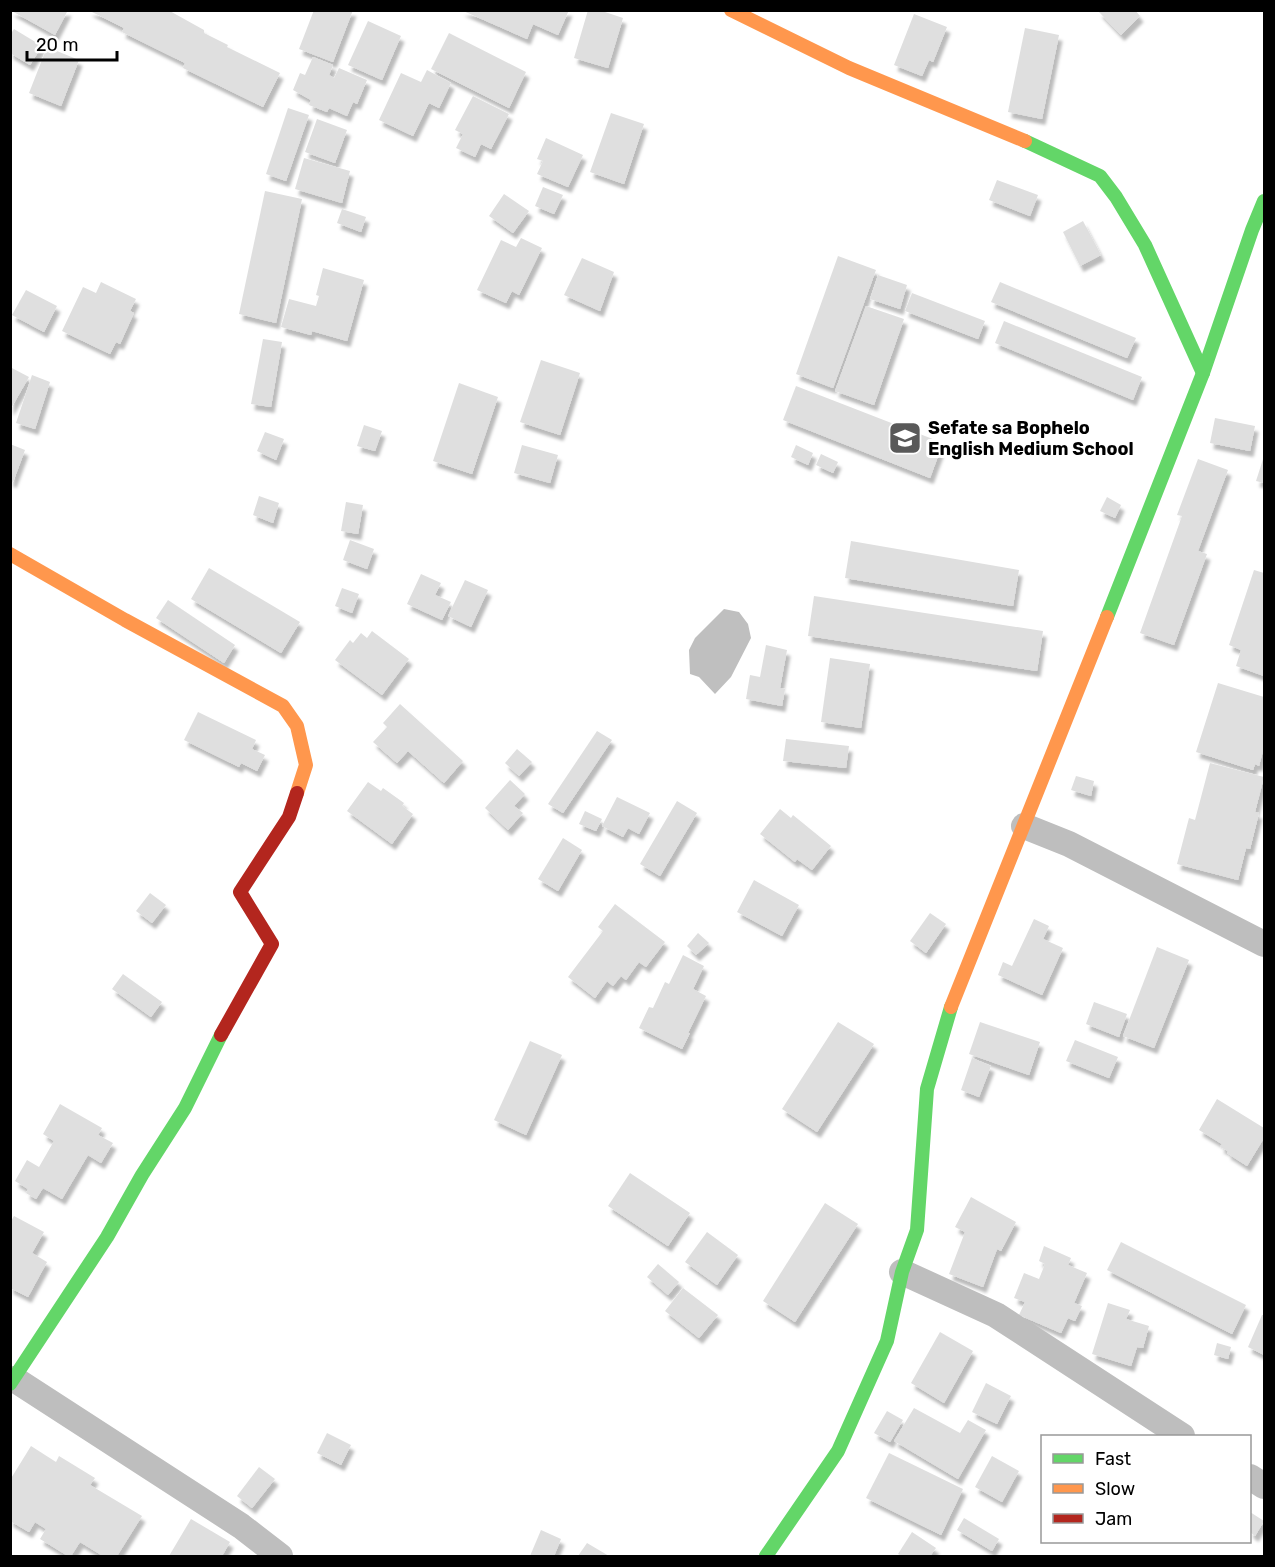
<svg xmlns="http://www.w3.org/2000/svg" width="1275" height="1567" font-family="Rubik,sans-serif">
	<defs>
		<filter id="shadow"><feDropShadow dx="3.5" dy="6" stdDeviation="1.5" flood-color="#0004"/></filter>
	</defs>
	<rect width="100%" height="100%" fill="#fff"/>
	<!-- water -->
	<polygon fill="#bfbfbf" points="724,609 739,612 748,624 751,638 731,677 715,694 699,677 690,674 689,650 695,638"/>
	<!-- building -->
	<g fill="#dfdfdf" filter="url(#shadow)">
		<polygon points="10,10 68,10 55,35"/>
		<polygon points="88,10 168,10 204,30 204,33 228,45 227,47 280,73 263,107 183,68 185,63 122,32 124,28"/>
		<polygon points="314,10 353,10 333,62 299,49"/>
		<polygon points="461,10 569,10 558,35 533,24 527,39"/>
		<polygon points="588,10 599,10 623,18 608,68 574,58"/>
		<polygon points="1100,10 1135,10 1140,16 1121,35 1099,12"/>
		<polygon points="914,14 947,27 933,62 929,60 922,76 894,65"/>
		<polygon points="368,21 401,36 382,80 348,65"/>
		<polygon points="1025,28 1059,35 1042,119 1008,112"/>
		<polygon points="14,29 42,46 30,65 10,53 10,35"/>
		<polygon points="449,33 526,72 509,108 431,69"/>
		<polygon points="47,47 79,60 61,106 29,93"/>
		<polygon points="313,57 333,65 329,75 334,78 339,68 367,80 357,104 353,102 347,116 329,108 327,112 309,105 311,100 293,90 300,73 305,75"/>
		<polygon points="427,70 451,83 439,108 429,103 413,136 379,120 401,73 421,82"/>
		<polygon points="473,96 509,114 491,149 481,144 475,157 456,148 463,134 455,130"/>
		<polygon points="288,108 309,115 286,181 266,174"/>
		<polygon points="611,113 644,124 624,184 590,172"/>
		<polygon points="317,119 347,130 335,163 305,152"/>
		<polygon points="546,138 583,155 568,187 537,174 543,161 537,159"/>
		<polygon points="304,158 350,171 342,203 295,189"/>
		<polygon points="997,180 1038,195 1030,216 989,200"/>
		<polygon points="543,187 563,195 554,214 535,206"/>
		<polygon points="265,191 302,199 276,323 239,314"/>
		<polygon points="504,194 529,211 513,233 489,216"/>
		<polygon points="342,209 366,217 361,232 337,223"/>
		<polygon points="1083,221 1101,255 1080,266 1063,232"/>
		<polygon points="521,238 542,248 519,295 512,291 506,303 477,290 501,240 516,247"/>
		<polygon points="838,256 876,270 833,388 796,374"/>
		<polygon points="582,258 614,272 600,311 564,295"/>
		<polygon points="323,268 364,280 347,341 312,331 311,335 281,327 289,299 316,306 319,296 316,295"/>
		<polygon points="878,275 907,285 900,309 870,299"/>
		<polygon points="101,282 136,299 130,311 134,313 120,344 116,342 110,354 62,331 83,287 96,293"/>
		<polygon points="1000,282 1136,338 1127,358 991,302"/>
		<polygon points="26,290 57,306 44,332 12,315"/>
		<polygon points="912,293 985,321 978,339 905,311"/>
		<polygon points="866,306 904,319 874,405 835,391"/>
		<polygon points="1004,321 1142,377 1133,400 995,343"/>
		<polygon points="263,339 282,342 271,407 251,404"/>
		<polygon points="541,360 580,373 560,435 520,422"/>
		<polygon points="10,367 29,377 10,410"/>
		<polygon points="32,375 50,382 35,429 16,423"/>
		<polygon points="459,383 498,397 472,474 433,461"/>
		<polygon points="796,386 943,443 930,478 783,420"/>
		<polygon points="1215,418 1255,426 1250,451 1210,443"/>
		<polygon points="364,425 382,431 375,451 357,446"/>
		<polygon points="265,432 284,439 276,460 257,451"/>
		<polygon points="10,444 25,450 13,482 10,481"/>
		<polygon points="522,445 558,455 550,483 514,473"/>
		<polygon points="796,445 813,453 808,465 791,457"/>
		<polygon points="821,454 838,462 833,473 816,465"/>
		<polygon points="1264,456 1264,483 1256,481"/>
		<polygon points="1198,459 1228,470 1198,551 1207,554 1174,645 1140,633 1182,516 1177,515"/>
		<polygon points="259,496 279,503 273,523 253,515"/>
		<polygon points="1107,497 1121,505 1115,518 1100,511"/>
		<polygon points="346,502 363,505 358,534 341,531"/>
		<polygon points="350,540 374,549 367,569 343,560"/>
		<polygon points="851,541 1019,570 1013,606 845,578"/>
		<polygon points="209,568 300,622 281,653 191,599"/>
		<polygon points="1254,570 1264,573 1264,676 1236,666 1241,650 1229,645"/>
		<polygon points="421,574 441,583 435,595 451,602 442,620 407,604"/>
		<polygon points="465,580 488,590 471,627 448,616"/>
		<polygon points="342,588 359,594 352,613 335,606"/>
		<polygon points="814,596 1043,631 1037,671 808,636"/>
		<polygon points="168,600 235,645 224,663 156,618"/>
		<polygon points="372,631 409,659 382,695 335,660 350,640 353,643 361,633 367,638"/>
		<polygon points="766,645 787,650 780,688 785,689 782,706 746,699 750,675 760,677"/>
		<polygon points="830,658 870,664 861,728 821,722"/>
		<polygon points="1218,683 1264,697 1264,747 1259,766 1255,764 1253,770 1196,752"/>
		<polygon points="400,704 463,761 444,783 408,751 397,763 373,742 387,727 383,723"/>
		<polygon points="198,712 256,740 252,749 265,755 257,771 241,763 239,767 184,740"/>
		<polygon points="597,731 612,740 563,813 548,804"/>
		<polygon points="786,739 849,746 846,768 783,761"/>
		<polygon points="517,749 532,762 519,776 505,763"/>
		<polygon points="1210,763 1264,777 1255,812 1259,813 1250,849 1246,848 1238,880 1177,864 1189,818 1195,820"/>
		<polygon points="1076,776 1094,781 1091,796 1071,790"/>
		<polygon points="510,780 525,794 514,806 523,813 508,830 485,808"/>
		<polygon points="368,782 381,791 383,788 404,803 402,806 413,814 392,844 347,811"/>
		<polygon points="617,797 650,813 639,834 628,828 623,837 602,826"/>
		<polygon points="677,801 697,813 660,876 640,864"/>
		<polygon points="780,809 791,818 793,815 831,846 812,870 797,859 795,862 760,834"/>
		<polygon points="585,811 602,819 596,831 579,824"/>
		<polygon points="563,838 582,850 558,891 538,879"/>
		<polygon points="754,880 799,905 782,936 737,912"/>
		<polygon points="150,893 166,905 152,923 136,911"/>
		<polygon points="615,904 665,942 646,967 639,962 626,980 621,976 613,986 607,981 595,998 568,977 603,931 598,927"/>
		<polygon points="930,913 946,924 926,953 910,941"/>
		<polygon points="1034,919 1049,926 1043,939 1063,948 1042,995 998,975 1003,962 1012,966"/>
		<polygon points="698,933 709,943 696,955 687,946"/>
		<polygon points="1157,947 1189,960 1154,1048 1123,1036"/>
		<polygon points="683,955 704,966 693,989 706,996 688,1033 690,1033 682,1049 639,1028 649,1007 653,1008 665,982 669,984"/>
		<polygon points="123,974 162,1002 151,1017 112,989"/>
		<polygon points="1094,1002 1127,1014 1119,1037 1086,1024"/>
		<polygon points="838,1022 874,1044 817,1132 782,1109"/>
		<polygon points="980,1022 1040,1042 1029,1075 969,1054"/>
		<polygon points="1075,1040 1118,1057 1109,1078 1066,1061"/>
		<polygon points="530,1041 562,1055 526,1135 494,1120"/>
		<polygon points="972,1058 991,1066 979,1097 961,1090"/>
		<polygon points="1217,1099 1264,1128 1264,1138 1247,1166 1227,1153 1228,1151 1220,1147 1222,1144 1199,1130"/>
		<polygon points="60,1104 102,1128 98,1135 113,1143 101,1163 88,1155 62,1199 43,1188 36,1199 26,1193 28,1189 15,1181 27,1160 39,1167 54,1141 43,1134"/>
		<polygon points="630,1173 690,1213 668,1246 608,1206"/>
		<polygon points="971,1197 1016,1222 1001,1251 997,1249 983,1287 949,1274 965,1232 955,1227"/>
		<polygon points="825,1203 858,1224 795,1322 763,1301"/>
		<polygon points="14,1216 44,1232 32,1253 47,1262 28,1297 10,1288 10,1223"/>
		<polygon points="707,1232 738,1255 717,1285 685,1262"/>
		<polygon points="1121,1242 1246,1305 1232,1334 1107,1270"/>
		<polygon points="1044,1246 1071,1258 1068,1265 1087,1273 1074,1303 1082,1306 1075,1321 1068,1318 1061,1333 1019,1315 1025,1302 1014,1298 1024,1273 1039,1279 1045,1264 1039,1261"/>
		<polygon points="658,1264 679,1282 668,1295 647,1277"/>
		<polygon points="683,1288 718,1315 699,1338 665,1311"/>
		<polygon points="1108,1303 1130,1310 1126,1319 1149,1326 1143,1348 1137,1347 1131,1366 1092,1354"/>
		<polygon points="1262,1315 1264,1315 1264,1355 1248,1347"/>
		<polygon points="940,1332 973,1351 944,1403 911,1383"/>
		<polygon points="1217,1343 1231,1347 1228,1359 1214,1355"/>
		<polygon points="986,1383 1011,1396 997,1424 972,1412"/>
		<polygon points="914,1408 960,1433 968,1420 986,1430 958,1479 894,1441"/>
		<polygon points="887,1411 903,1420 890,1442 874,1433"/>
		<polygon points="327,1433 351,1445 341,1465 317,1453"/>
		<polygon points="31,1446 56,1462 59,1456 95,1478 90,1485 142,1516 117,1556 103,1556 80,1542 71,1556 68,1556 40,1539 46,1529 35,1522 29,1532 10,1521 10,1480"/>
		<polygon points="889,1453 963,1489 941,1535 866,1498"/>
		<polygon points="992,1456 1019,1471 1002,1502 975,1487"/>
		<polygon points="259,1467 275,1479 252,1508 237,1496"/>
		<polygon points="1250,1512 1264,1521 1255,1536 1250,1532"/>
		<polygon points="964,1518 999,1539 992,1551 957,1530"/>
		<polygon points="191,1519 230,1542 222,1556 169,1556"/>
		<polygon points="541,1530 561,1539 554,1556 530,1556"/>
		<polygon points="912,1532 936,1548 930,1556 902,1556 898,1554"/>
		<polygon points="587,1543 609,1556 578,1556"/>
	</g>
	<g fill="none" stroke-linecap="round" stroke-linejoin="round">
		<!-- street -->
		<g stroke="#bebebe" stroke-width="26">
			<polyline points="1024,826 1069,844 1264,944"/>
			<polyline points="902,1272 996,1315 1182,1436"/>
			<polyline points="14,1379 241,1526 280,1556"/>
			<polyline points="1250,1477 1264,1486"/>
		</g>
		<!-- fast -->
		<g stroke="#63d668" stroke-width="14">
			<polyline points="1025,141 1100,176 1116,197 1145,245 1203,373"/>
			<polyline points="1107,617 1203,373 1252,230 1264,201"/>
			<polyline points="10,1384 107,1237 142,1175 185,1108 221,1035"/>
			<polyline points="766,1556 838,1451 887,1341 902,1272 917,1230 927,1089 951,1007"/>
		</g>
		<!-- slow -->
		<g stroke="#ff974d" stroke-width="14">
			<polyline points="731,10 849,68 1025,141"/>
			<polyline points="10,554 125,620 283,706 297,726 306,765 297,793"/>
			<polyline points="951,1007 1107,617"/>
		</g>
		<!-- jam -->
		<polyline stroke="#b3261e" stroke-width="14" points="221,1035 272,944 240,892 289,817 297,793"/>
	</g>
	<!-- icons -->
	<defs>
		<g id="school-square" transform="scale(1.725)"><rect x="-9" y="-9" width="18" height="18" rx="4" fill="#595959" stroke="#fff"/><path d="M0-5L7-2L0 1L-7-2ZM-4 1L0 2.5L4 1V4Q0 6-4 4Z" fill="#fff"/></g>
	</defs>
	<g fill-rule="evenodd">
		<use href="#school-square" x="905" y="438"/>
	</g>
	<g text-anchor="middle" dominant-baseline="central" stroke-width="6" stroke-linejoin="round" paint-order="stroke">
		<!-- poi labels -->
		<g font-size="18" font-weight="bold" fill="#000" stroke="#fff" text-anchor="start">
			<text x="928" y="428">Sefate sa Bophelo<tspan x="928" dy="21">English Medium School</tspan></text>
		</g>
	</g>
	<!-- border -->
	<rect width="1275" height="1567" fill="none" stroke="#000000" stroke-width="24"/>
	<!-- legend -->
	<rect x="1041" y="1435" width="210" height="108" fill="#ffffff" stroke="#999999" stroke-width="1.5"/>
	<rect x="1053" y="1454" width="30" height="9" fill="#63d668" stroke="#999999" stroke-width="1.5"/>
	<text x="1095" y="1465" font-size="18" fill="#000000">Fast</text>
	<rect x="1053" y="1484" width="30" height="9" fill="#ff974d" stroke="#999999" stroke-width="1.5"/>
	<text x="1095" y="1495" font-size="18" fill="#000000">Slow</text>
	<rect x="1053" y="1514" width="30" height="9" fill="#b3261e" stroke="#999999" stroke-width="1.5"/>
	<text x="1095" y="1525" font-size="18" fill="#000000">Jam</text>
	<!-- scale -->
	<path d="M27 51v9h90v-9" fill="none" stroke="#000000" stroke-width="3"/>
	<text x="36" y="51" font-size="18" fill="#000000" stroke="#ffffff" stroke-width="4.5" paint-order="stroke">20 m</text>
</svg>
